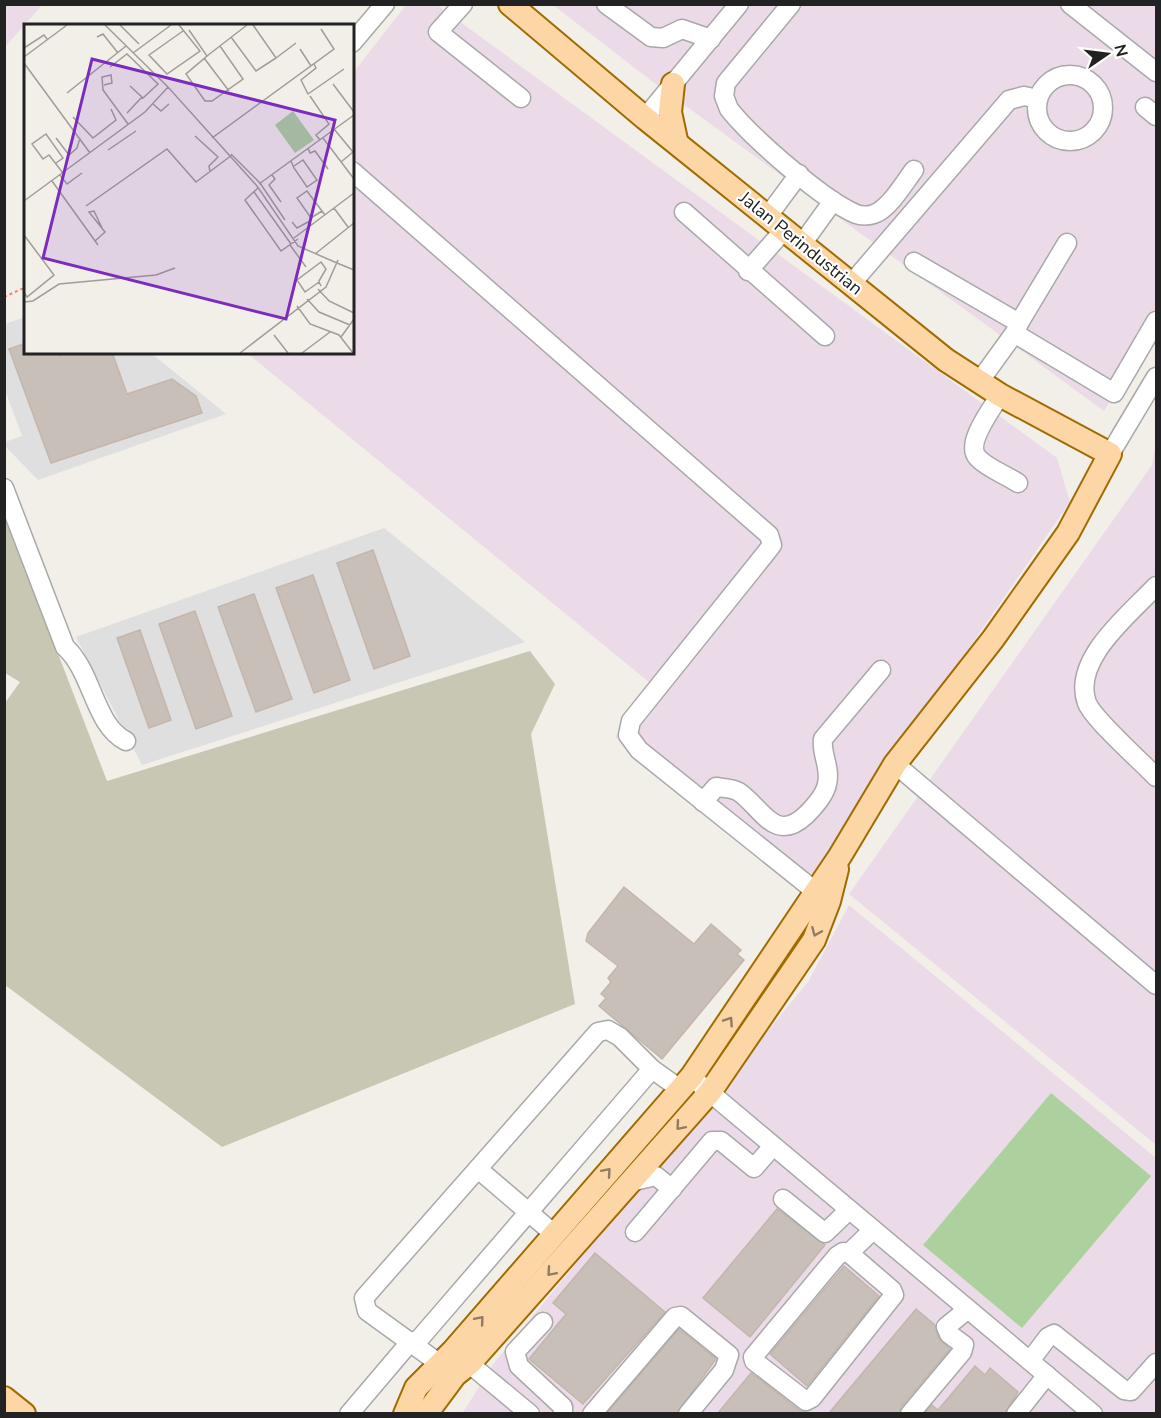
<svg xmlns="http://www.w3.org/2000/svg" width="1161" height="1418" font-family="'Nunito Sans',sans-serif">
	<rect width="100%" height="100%" fill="#f2efe9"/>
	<!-- residential -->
	<g fill="#e0dfdf">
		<polygon points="25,317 26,352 151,353 226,414 38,480 5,446 5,442 22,436 5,390 5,324"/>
		<polygon points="384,528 525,642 142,765 76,637"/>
	</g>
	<!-- industrial -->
	<g fill="#ebdbe8">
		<polygon points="5,4 42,5 5,47 4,5"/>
		<polygon points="406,5 437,5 1057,458 1070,502 805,886 615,737 655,687 247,353 352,352 353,73"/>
		<polygon points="553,5 1156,5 1156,327 1104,411 653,82"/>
		<polygon points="1156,441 1156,1145 849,894 1152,465"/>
		<polygon points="849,905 1156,1158 1156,1413 462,1414 494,1363 808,982"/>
	</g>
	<!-- construction -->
	<polygon fill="#c7c7b4" points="5,516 107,781 530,651 555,684 531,734 575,1004 222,1147 5,985 5,703 20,682 5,673"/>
	<!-- forest -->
	<polygon fill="#add19e" points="1051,1093 1151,1176 1022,1328 923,1245"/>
	<!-- building -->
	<g fill="#c7bfb8" stroke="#c4b6ab" stroke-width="1.5">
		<polygon points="26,343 26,352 58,352 59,356 68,352 112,352 127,394 172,379 196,396 202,413 51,463 9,349"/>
		<polygon points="373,550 410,656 374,669 337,563"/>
		<polygon points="313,575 350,680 314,693 276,588"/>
		<polygon points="254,594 292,699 256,712 218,607"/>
		<polygon points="195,611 232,716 196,729 159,624"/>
		<polygon points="140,630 171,720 149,728 117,638"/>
		<polygon points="624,887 694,944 711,924 741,950 737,954 744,960 662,1059 599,1006 606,998 601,994 611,982 608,978 618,966 586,941 588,933"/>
		<polygon points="777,1209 825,1245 750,1337 703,1298"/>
		<polygon points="595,1253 665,1312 583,1404 529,1359 566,1314 553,1303"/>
		<polygon points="844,1266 879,1296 807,1386 770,1354"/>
		<polygon points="916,1309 935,1325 939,1339 950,1349 901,1407 899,1413 829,1413"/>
		<polygon points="679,1329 716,1359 677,1413 607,1413"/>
		<polygon points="975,1366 985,1375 990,1368 1018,1392 1005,1413 925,1413 932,1405 938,1410"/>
		<polygon points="751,1373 799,1410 807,1413 718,1413"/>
	</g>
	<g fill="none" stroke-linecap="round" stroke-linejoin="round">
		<!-- minor casing -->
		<g stroke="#a9a9a9" stroke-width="21">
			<g id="minor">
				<polyline points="463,4 438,32 521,98"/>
				<polyline points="606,4 651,37 663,38 682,29 711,39"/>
				<path d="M 791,4 L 726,83 L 724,96 L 729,109 C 752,138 823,200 856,214 C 861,216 869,216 874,214 C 890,208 904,183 914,170"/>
				<polyline points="1070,4 1156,72"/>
				<polyline points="352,43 385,4"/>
				<circle cx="1070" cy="108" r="33"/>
				<polyline points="1145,107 1156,116"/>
				<polyline points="645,118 739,4"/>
				<polyline points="352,171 769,535 772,545 765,554 631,721 628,735 639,750 825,899"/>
				<polyline points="684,212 825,336"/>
				<polyline points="768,216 799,174"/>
				<polyline points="1067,243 1019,323 1016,331 1019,336 1114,393 1156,321"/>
				<polyline points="802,244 833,201"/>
				<polyline points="914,262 1019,323"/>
				<polyline points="748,271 784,230"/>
				<polyline points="852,283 1009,100 1024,96 1038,99"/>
				<polyline points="979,382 1016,331"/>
				<path d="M 1000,395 C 992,409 964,444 978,458 C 987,468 1006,475 1018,483"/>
				<polyline points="1110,454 1156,377"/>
				<path d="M 4,488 L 65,647 C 93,672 94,725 126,741"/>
				<path d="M 1156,586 C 1130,614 1071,660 1087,703 C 1094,720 1141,761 1156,777"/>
				<polyline points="895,764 1156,985"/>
				<path d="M 703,802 L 716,787 C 723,788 733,788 739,792 C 763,809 775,844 806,815 C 814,807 825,795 827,784 C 831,767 821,755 823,739 L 881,670"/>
				<polyline points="701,1085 1093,1414"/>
				<polyline points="478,1169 553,1233"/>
				<polyline points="630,1182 656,1176 672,1189"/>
				<polyline points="783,1199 825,1233 849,1210"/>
				<polyline points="635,1232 712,1141 721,1141 754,1168 773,1146"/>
				<polyline points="849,1253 892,1290 894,1295 812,1398 806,1401 754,1361 753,1357 837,1256 843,1252 849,1253 873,1230"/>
				<polyline points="543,1322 515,1352 519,1366 563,1407 563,1414"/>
				<polyline points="415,1344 652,1069"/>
				<polyline points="460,1356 530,1414"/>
				<polyline points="1030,1361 1048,1337 1054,1334 1124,1390 1131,1391 1156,1363"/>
				<polyline points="451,1372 367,1311 364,1298 598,1032 608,1030 620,1037 652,1069 680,1089"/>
				<polyline points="349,1414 411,1341"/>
				<polyline points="592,1414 675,1317 681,1316 729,1355 724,1370 688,1414"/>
				<polyline points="910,1414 962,1352 964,1345 949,1334 946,1327 968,1309"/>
				<polyline points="1016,1414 1047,1375"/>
			</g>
		</g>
		<!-- major casing -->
		<g stroke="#a06b00" stroke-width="26">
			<g id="major">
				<polyline points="673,84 670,112 676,140"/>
				<polyline points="4,1398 24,1414"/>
				<polyline points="405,1414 416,1388 453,1351 692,1076 840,856 895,764 993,639 1068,533 1110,454 1000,395 946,360 645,118 510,4"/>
				<polyline points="426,1414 455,1375 470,1363 710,1092 814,940 829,901 837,869"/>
			</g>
		</g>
		<!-- path -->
		<polyline stroke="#fa8072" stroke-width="2" stroke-dasharray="3 3" stroke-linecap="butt" points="4,297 26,287"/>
		<!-- minor -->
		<use href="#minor" stroke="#fff" stroke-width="18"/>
		<!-- major -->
		<use href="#major" stroke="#fcd6a4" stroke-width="22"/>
	</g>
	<!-- one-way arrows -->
	<defs><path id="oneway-chevron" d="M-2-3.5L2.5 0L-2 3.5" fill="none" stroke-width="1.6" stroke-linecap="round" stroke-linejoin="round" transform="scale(1.5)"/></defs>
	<g stroke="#8f7c63">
		<use href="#oneway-chevron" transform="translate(816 932) rotate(113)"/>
		<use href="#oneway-chevron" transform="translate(729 1021) rotate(-56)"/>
		<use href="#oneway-chevron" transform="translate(680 1126) rotate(131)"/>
		<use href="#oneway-chevron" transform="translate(607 1172) rotate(-49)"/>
		<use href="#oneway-chevron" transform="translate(551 1272) rotate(131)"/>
		<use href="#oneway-chevron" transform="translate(480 1320) rotate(-50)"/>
	</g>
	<g text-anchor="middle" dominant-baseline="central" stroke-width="4.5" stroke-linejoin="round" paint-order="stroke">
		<!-- street labels -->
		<g font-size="18" fill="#222" stroke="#fff">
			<text transform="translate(801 243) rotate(39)">Jalan Perindustrian</text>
		</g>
	</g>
	<!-- overview -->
	<g transform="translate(24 24)">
		<rect width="330" height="330" fill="#f2efe9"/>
		<path d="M 269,87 L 290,116 L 271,129 L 251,101 Z" fill="#add19e"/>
		<path fill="none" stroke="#9f9d99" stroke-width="1.5" d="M 81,1 L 144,63M 96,1 L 115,20M 155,1 L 176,27 L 143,50 L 125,31 L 159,7M 229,1 L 252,34 L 272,19M 165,6 L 183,32 L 162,50 L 181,77 L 188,77 L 219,55 L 196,22M 73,13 L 79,10 L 94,29M 207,13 L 232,47 L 252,34M 0,24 L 20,11 L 23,15M 276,25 L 287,42M 109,29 L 147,1M 183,32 L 223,1M 0,33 L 43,1M 180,34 L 205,67M 0,39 L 66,129M 290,40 L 292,44 L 277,56 L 284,70 L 320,45M 86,43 L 103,30 L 134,60 L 119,74 L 106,62M 309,60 L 330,88M 80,61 L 88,59 L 87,51 L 78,53 L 79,66 L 104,100M 43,69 L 102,22M 286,72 L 305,100 L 292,111 L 296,116M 129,80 L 137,87 L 145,80M 103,89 L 118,73M 49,93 L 69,114 L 92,96 L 87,85M 310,105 L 329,128 L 317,138M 171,112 L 194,133 L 185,142 L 186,148M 32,114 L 45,131 L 53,124 L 56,114M 188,114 L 310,25 L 297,5M 299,114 L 330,155M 284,124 L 286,129 L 291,127 L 304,145M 84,126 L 112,107M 207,130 L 236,159 L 261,196M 267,137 L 270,144 L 283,163 L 293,156 L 279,136 L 270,142M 32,139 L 39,134 L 22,110 L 8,120 L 19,135 L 25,131 L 39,149M 36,151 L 43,160 L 58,149M 248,151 L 251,155 L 245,161 L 257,178M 28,157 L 74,221M 235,160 L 330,91M 234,164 L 221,176 L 257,227 L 274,215M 230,168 L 267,220M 0,177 L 121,88 L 144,63 L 233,162 L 274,222 L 313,239M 62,182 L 143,125 L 172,158 L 208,131M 310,184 L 324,203M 298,187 L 287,194 L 273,174 L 283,167 L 301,191M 268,198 L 273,204 L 284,198 L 288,201M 0,211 L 30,251 L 3,273 L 0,268M 270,214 L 330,169M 71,217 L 81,208 L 65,188 L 70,187 L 79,206M 266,221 L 282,243M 291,230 L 330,199M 313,239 L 330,246M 295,258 L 281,268 L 273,256 L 297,238 L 302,245 L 295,257 L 295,258 L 297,262M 294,265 L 305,277 L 330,289M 283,275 L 295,288 L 326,301M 0,278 L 9,277 L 35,260 L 132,251 L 151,244M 273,282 L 286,300 L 315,311 L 329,329M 250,311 L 264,329M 317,313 L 330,295M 216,329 L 302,263 L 314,236M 278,329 L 306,308"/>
		<path fill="#7b2cbf" fill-opacity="0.15" stroke="#7b2cbf" stroke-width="3" d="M 68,35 L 311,96 L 262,295 L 19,234 Z"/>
		<rect width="330" height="330" fill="none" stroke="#222" stroke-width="3"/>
	</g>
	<!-- border -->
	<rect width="1161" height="1418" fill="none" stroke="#222222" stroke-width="12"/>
	<!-- north arrow -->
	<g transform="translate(1107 54) rotate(76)" stroke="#ffffff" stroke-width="4.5" paint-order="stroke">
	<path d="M0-4.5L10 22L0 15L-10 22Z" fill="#222222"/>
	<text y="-9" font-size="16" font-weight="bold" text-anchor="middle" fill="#222222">N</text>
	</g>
</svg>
